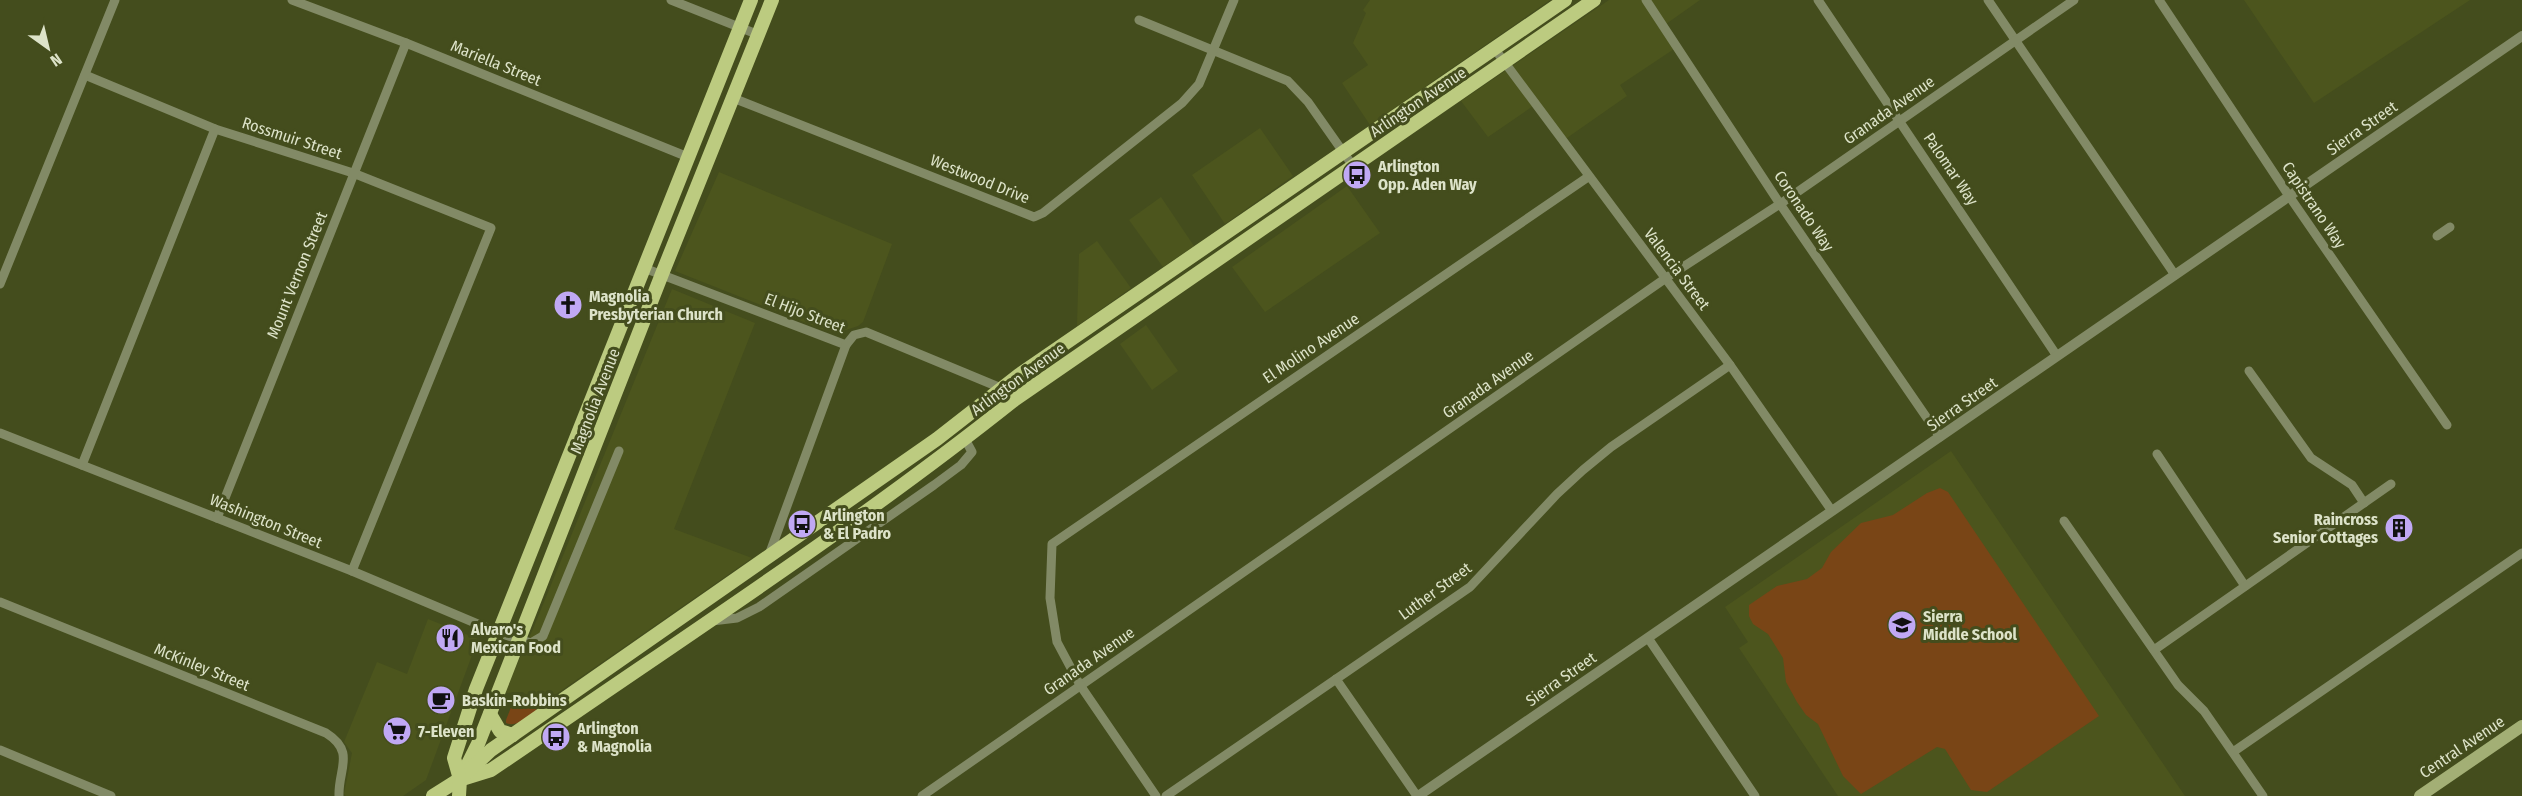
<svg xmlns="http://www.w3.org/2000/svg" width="2522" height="796" font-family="'Fira Sans Condensed',sans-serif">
	<rect width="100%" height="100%" fill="#444d1d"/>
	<!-- built -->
	<g fill="#4c551d">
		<polygon points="1370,0 1550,0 1370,125 1342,83 1368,65 1353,43 1366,13 1363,10"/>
		<polygon points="1609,0 1700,0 1666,24 1680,45 1620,85 1627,96 1564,140 1536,104 1488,137 1461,101"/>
		<polygon points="2244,0 2470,0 2314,103"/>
		<polygon points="1260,128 1293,176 1225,224 1192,175"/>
		<polygon points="719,172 892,244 863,322 858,326 837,333 824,330 675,271"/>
		<polygon points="1347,186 1380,233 1265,312 1232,267"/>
		<polygon points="1161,197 1194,246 1163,267 1129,220"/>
		<polygon points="1097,241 1131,288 1077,326 1079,254"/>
		<polygon points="672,289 755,323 674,529 752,558 539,706 523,692 504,693 533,629"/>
		<polygon points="1146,325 1178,371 1152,390 1120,344"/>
		<polygon points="1951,451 2185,796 1838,796 1739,648 1748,642 1725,607"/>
		<polygon points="428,619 478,639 426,780 403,796 346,796 344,794 352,753 344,742 377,662 407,674"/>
	</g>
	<!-- green -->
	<g fill="#794516">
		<polygon points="1940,488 1948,492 2099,716 1987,792 1971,790 1945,749 1937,747 1861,794 1843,776 1818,724 1806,715 1797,702 1786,682 1783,658 1768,634 1753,624 1749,616 1749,605 1777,586 1807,579 1822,568 1831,552 1861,523 1893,515 1927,493"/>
		<path d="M 519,696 L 537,710 C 528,716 517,728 506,723 L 506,720 L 515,697 Z"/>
	</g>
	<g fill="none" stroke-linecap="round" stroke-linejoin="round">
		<!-- minor -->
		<g stroke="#828a66" stroke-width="9">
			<polyline points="292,0 406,43 688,157"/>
			<polyline points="671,0 759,35"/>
			<polyline points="1646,0 1780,204 1940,437"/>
			<polyline points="1818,0 2057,356"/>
			<polyline points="1988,0 2175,275"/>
			<polyline points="2159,0 2289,196 2447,425"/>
			<polyline points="1139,20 1288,81 1308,102 1353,166"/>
			<polyline points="1494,48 1730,365 1832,511"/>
			<polyline points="85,75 215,129 353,173 491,228 352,571"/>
			<polyline points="733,98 1034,217 1043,213 1182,103 1199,84 1234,0"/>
			<polyline points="2437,236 2450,227"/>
			<polyline points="644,268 846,345"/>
			<polyline points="0,284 115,0"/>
			<polyline points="2249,371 2311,458 2352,485 2364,503"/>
			<polyline points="0,433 352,571 499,633 531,643 543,636 619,451"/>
			<polyline points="2157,454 2245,586"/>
			<polyline points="82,465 215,129"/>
			<polyline points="217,518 406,43"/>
			<polyline points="2064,521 2178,685 2204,711 2263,796"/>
			<polyline points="769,555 846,345 854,335 866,332 1001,388 1014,400"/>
			<path d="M 0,602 L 326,733 C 356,752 338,769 339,796"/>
			<polyline points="712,621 737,618 759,607 934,485 961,465 972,452 965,439"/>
			<polyline points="1648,638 1755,796"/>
			<polyline points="2154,650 2391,484"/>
			<polyline points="1336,679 1417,796"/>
			<polyline points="0,750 111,796"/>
			<polyline points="2233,752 2522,553"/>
			<polyline points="922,796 1666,278 1780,204 2074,0"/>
			<polyline points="1156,796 1080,685 1057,642 1050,598 1052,544 1588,177"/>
			<polyline points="1166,796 1470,587 1557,494 1583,470 1611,447 1730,365"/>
		</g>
		<!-- tertiary -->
		<polyline stroke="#828a66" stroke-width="10" points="1418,796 2522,36"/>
		<!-- secondary -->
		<polyline stroke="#a3af75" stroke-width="12" points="2420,796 2522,726"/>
		<!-- primary -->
		<g stroke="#bccb80" stroke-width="14">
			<polyline points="490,714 500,731 513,735"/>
			<polyline points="465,770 478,744 662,274 772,0"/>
			<path d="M 462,779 L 491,770 L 522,749 C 687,635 857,525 1014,400 L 1594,0"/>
			<polyline points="433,796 460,779 491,750 937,439 1019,375 1565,0"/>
			<polyline points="459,796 460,779 454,758 476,689 751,0"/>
		</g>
	</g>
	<!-- icons -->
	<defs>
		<g id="bus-disc" transform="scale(1.5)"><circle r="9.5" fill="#c0a8f4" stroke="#444d1d"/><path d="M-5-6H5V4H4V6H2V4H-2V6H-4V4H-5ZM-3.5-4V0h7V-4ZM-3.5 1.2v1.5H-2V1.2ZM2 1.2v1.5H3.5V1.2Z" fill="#111"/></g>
		<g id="church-disc" transform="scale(1.5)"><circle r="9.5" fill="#c0a8f4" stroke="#444d1d"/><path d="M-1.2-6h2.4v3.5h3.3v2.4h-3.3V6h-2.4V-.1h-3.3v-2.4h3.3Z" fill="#111"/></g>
		<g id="building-disc" transform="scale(1.5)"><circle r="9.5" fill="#c0a8f4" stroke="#444d1d"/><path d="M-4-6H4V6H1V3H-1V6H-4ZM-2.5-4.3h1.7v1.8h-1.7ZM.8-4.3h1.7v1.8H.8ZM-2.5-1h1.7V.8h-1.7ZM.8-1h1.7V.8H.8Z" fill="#111"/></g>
		<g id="school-disc" transform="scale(1.5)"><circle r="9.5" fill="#c0a8f4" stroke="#444d1d"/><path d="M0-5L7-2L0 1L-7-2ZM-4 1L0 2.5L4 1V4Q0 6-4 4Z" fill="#111"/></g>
		<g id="restaurant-disc" transform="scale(1.5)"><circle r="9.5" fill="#c0a8f4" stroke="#444d1d"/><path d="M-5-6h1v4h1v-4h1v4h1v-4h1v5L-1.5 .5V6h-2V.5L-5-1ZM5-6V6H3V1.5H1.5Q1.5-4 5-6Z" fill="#111"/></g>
		<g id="cafe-disc" transform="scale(1.5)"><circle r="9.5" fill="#c0a8f4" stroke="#444d1d"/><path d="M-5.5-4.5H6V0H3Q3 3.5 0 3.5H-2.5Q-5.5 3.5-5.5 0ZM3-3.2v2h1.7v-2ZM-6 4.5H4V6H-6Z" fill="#111"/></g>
		<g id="supermarket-disc" transform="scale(1.5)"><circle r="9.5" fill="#c0a8f4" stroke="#444d1d"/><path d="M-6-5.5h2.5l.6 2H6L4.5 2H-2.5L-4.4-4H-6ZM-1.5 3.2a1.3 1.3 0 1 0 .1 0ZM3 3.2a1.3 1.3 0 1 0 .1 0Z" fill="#111"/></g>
	</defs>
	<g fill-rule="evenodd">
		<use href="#bus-disc" x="1357" y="175"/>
		<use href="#church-disc" x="568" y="305"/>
		<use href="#bus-disc" x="802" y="524"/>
		<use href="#building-disc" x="2399" y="528"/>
		<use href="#school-disc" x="1902" y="625"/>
		<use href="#restaurant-disc" x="450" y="638"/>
		<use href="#cafe-disc" x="441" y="700"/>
		<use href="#supermarket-disc" x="397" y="731"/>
		<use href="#bus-disc" x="556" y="737"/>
	</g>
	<g text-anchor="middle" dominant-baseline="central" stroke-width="6" stroke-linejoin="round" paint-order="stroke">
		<!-- street labels -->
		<g font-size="16" fill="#dde3c9" stroke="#444d1d">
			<text transform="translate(496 63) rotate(22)">Mariella Street</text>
			<text transform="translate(1418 102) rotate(-34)">Arlington Avenue</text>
			<text transform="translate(1889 110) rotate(-35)">Granada Avenue</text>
			<text transform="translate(2362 128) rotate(-35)">Sierra Street</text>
			<text transform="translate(292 138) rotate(18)">Rossmuir Street</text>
			<text transform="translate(1951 169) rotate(56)">Palomar Way</text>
			<text transform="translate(980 179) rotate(22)">Westwood Drive</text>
			<text transform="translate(2314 205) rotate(56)">Capistrano Way</text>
			<text transform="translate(1804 211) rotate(56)">Coronado Way</text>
			<text transform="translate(1677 269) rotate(53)">Valencia Street</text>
			<text transform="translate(297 275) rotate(-68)">Mount Vernon Street</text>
			<text transform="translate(805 313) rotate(21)">El Hijo Street</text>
			<text transform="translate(1311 348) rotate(-34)">El Molino Avenue</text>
			<text transform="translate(1018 379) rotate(-36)">Arlington Avenue</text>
			<text transform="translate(1488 384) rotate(-35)">Granada Avenue</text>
			<text transform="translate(595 401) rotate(-69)">Magnolia Avenue</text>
			<text transform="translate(1962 404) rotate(-35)">Sierra Street</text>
			<text transform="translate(266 521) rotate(22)">Washington Street</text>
			<text transform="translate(1435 591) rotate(-36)">Luther Street</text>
			<text transform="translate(1089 661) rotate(-35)">Granada Avenue</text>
			<text transform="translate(202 667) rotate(22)">McKinley Street</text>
			<text transform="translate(1561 679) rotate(-35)">Sierra Street</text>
			<text transform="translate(2462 747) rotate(-34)">Central Avenue</text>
		</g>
		<!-- poi labels -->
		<g font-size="16" font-weight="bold" fill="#dde3c9" stroke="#444d1d" text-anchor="start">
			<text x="1378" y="166">Arlington<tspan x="1378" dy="18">Opp. Aden Way</tspan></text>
			<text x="589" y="296">Magnolia<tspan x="589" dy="18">Presbyterian Church</tspan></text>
			<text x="823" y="515">Arlington<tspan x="823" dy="18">&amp; El Padro</tspan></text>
			<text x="2378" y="519" text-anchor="end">Raincross<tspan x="2378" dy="18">Senior Cottages</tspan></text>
			<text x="1923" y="616">Sierra<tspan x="1923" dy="18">Middle School</tspan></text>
			<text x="471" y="629">Alvaro's<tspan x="471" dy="18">Mexican Food</tspan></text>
			<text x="462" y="700">Baskin-Robbins</text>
			<text x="577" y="728">Arlington<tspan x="577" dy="18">&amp; Magnolia</tspan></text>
			<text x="418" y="731">7-Eleven</text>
		</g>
	</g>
	<!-- north arrow -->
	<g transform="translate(48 48) rotate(146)" stroke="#444d1d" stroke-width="4.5" paint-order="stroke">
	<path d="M0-4.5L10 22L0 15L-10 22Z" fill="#dde3c9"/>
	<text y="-9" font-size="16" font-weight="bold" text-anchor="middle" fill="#dde3c9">N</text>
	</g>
</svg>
